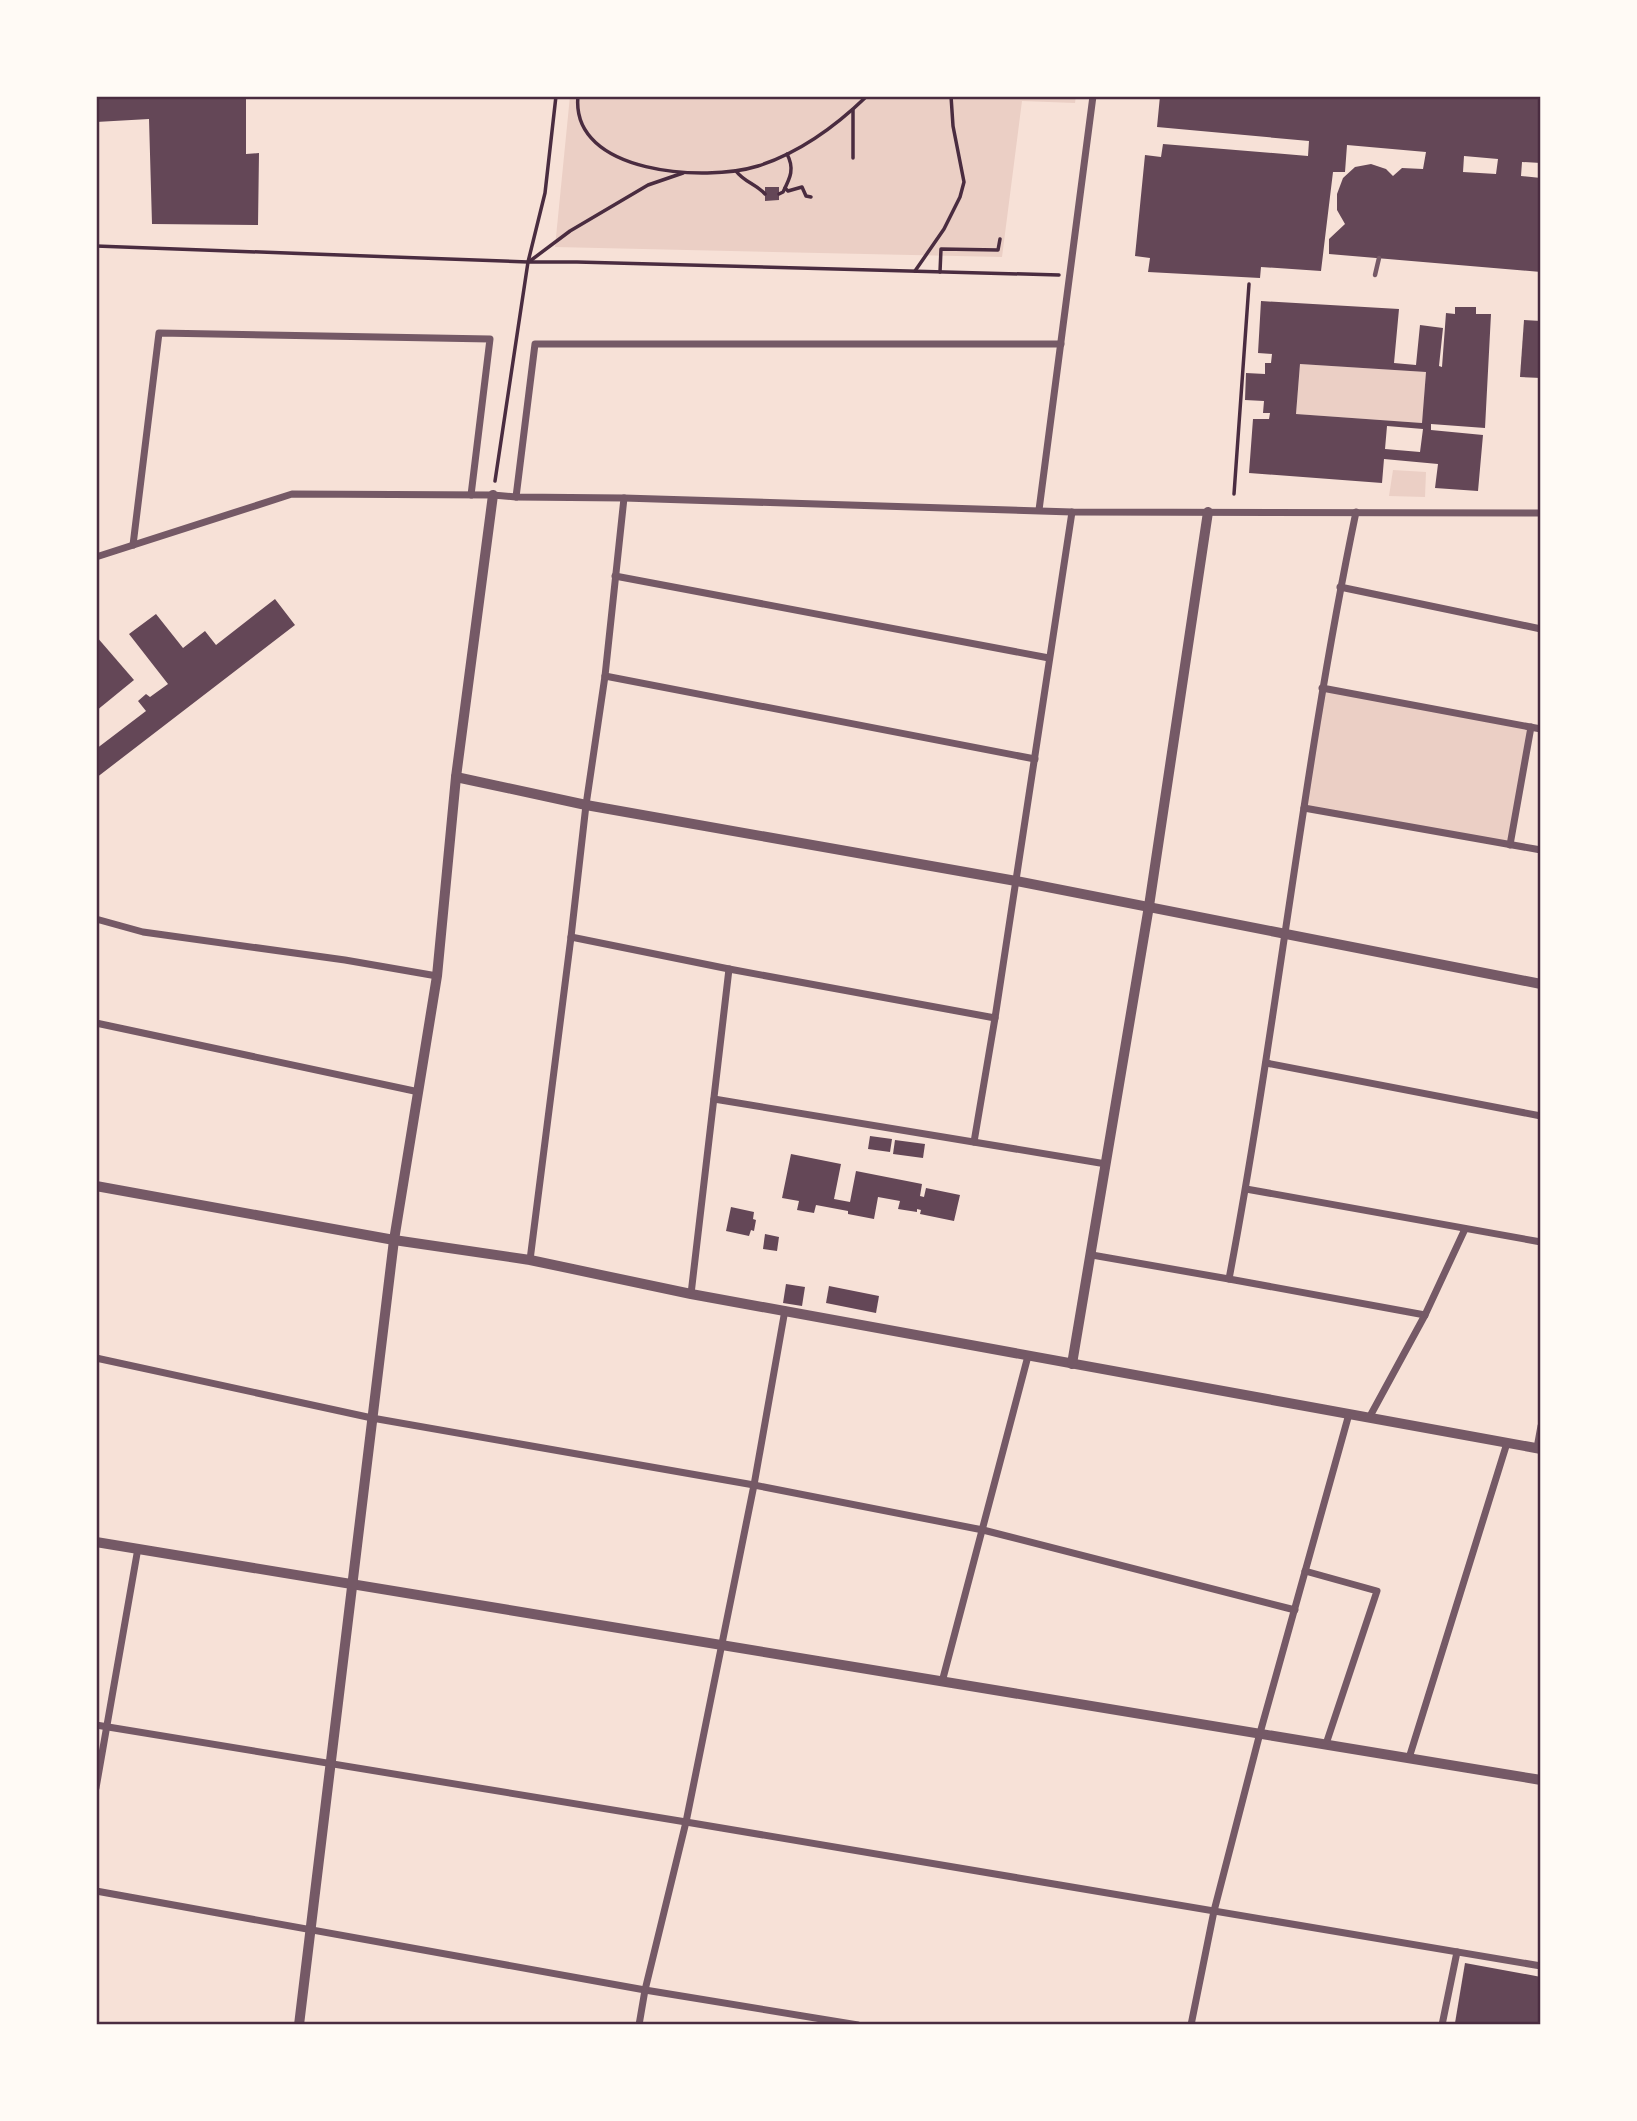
<svg xmlns="http://www.w3.org/2000/svg" width="1637" height="2121" font-family="'Varela Round',sans-serif">
	<rect width="100%" height="100%" fill="#f7e1d7"/>
	<!-- green -->
	<g fill="#ebcfc5">
		<polygon points="570,96 1076,96 1075,103 1022,101 1002,257 555,247"/>
		<polygon points="1300,364 1426,372 1422,423 1296,414"/>
		<polygon points="1393,470 1426,472 1425,497 1389,496"/>
		<polygon points="1322,688 1531,727 1510,845 1304,808"/>
	</g>
	<!-- building -->
	<g fill="#644757" fill-rule="evenodd">
		<polygon points="96,96 246,96 246,154 259,153 258,225 152,224 149,119 96,122"/>
		<path d="M 1160,96 L 1541,96 L 1541,163 L 1522,162 L 1521,176 L 1541,178 L 1541,272 L 1329,254 L 1329,239 L 1345,224 L 1337,210 L 1337,194 L 1343,178 L 1355,167 L 1371,164 L 1386,169 L 1393,176 L 1402,168 L 1423,169 L 1426,152 L 1347,145 L 1345,172 L 1333,172 L 1321,271 L 1261,267 L 1260,278 L 1148,272 L 1150,258 L 1135,256 L 1145,155 L 1161,157 L 1163,144 L 1308,156 L 1309,141 L 1157,127 ZM 1464,156 L 1498,159 L 1496,174 L 1463,172 Z"/>
		<polygon points="765,187 779,187 779,200 765,201"/>
		<path d="M 1261,301 L 1399,309 L 1394,363 L 1416,365 L 1420,325 L 1443,328 L 1439,366 L 1442,367 L 1446,313 L 1455,314 L 1455,307 L 1476,307 L 1476,314 L 1491,314 L 1485,428 L 1431,424 L 1431,430 L 1483,435 L 1478,491 L 1435,488 L 1438,464 L 1384,459 L 1382,483 L 1249,473 L 1253,419 L 1269,419 L 1270,413 L 1263,413 L 1264,401 L 1245,400 L 1246,373 L 1265,374 L 1265,363 L 1271,363 L 1272,354 L 1258,353 ZM 1300,364 L 1426,372 L 1422,423 L 1296,414 ZM 1387,426 L 1423,429 L 1420,452 L 1385,449 Z"/>
		<polygon points="1524,320 1541,321 1541,378 1520,377"/>
		<polygon points="275,599 295,625 96,778 96,749 146,711 138,701 146,694 150,697 168,684 129,634 156,614 183,648 205,631 216,645"/>
		<polygon points="96,636 134,680 96,711"/>
		<polygon points="870,1136 892,1139 890,1152 868,1149"/>
		<polygon points="895,1140 925,1144 923,1158 893,1154"/>
		<polygon points="791,1154 841,1164 834,1199 850,1202 856,1171 922,1184 920,1196 924,1197 926,1188 960,1195 954,1221 920,1214 921,1210 917,1209 917,1212 898,1209 900,1201 878,1197 874,1219 848,1214 848,1211 816,1205 814,1213 797,1210 799,1201 782,1198"/>
		<polygon points="731,1207 754,1212 753,1219 756,1220 754,1231 751,1230 749,1236 726,1231"/>
		<polygon points="765,1234 779,1237 777,1251 763,1249"/>
		<polygon points="786,1284 805,1287 802,1306 783,1303"/>
		<polygon points="829,1286 879,1296 876,1313 826,1303"/>
		<polygon points="1465,1963 1541,1977 1541,2025 1466,2025 1455,2023"/>
	</g>
	<g fill="none" stroke-linecap="round" stroke-linejoin="round">
		<!-- path -->
		<g stroke="#4a2c40" stroke-width="3.5">
			<path d="M 578,96 C 570,175 707,182 758,166 C 799,153 836,126 867,96"/>
			<polyline points="1044,97 1045,96"/>
			<polyline points="853,110 853,158"/>
			<path d="M 736,171 C 744,182 756,184 765,194"/>
			<polyline points="785,188 788,191 802,187 806,196 811,197"/>
			<path d="M 779,194 L 783,192 C 790,178 795,169 787,154"/>
			<polyline points="96,246 528,262 577,262 1059,275"/>
			<polyline points="530,261 570,231 648,185 683,173"/>
			<polyline points="915,271 944,229 960,197 964,182 953,126 951,96"/>
			<polyline points="940,272 941,249 998,250 1000,239"/>
			<polyline points="495,481 528,262 545,193 556,96"/>
			<polyline points="1234,494 1249,284"/>
		</g>
		<!-- service -->
		<polyline stroke="#755966" stroke-width="4.5" points="1375,275 1379,258"/>
		<!-- minor -->
		<g stroke="#755966" stroke-width="7">
			<polyline points="516,497 535,344 1061,344"/>
			<polyline points="1039,510 1093,96"/>
			<polyline points="133,545 159,333 490,339 471,495"/>
			<polyline points="96,557 292,494 493,495 516,497 624,498 1072,512 1541,513"/>
			<polyline points="615,576 1049,658"/>
			<polyline points="1340,587 1541,629"/>
			<polyline points="605,676 1035,759"/>
			<polyline points="1322,688 1541,729"/>
			<polyline points="1304,808 1541,850"/>
			<polyline points="1510,845 1531,727"/>
			<polyline points="96,919 143,932 345,960 437,976"/>
			<polyline points="571,937 729,969 995,1018 1072,512"/>
			<polyline points="96,1023 419,1092"/>
			<polyline points="1266,1063 1541,1116"/>
			<polyline points="714,1099 1106,1164"/>
			<polyline points="974,1142 995,1018"/>
			<polyline points="1246,1189 1541,1242"/>
			<path d="M 1092,1255 L 1229,1279 C 1277,1025 1303,766 1356,512"/>
			<polyline points="530,1260 571,937 586,805 605,676 624,498"/>
			<polyline points="1229,1279 1425,1315"/>
			<polyline points="691,1294 729,969"/>
			<polyline points="96,1358 372,1418 754,1485 983,1530 1295,1610"/>
			<polyline points="1369,1418 1425,1315 1465,1229"/>
			<polyline points="1537,1448 1541,1426"/>
			<polyline points="1305,1571 1377,1591 1326,1744"/>
			<polyline points="942,1682 1028,1356"/>
			<polyline points="96,1725 686,1822 1541,1966"/>
			<polyline points="1409,1758 1507,1443"/>
			<polyline points="96,1788 138,1548"/>
			<polyline points="96,1891 645,1990 858,2025"/>
			<polyline points="639,2025 645,1990 686,1822 754,1485 785,1310"/>
			<polyline points="1191,2025 1214,1911 1260,1733 1349,1414"/>
			<polyline points="1442,2025 1457,1952"/>
		</g>
		<!-- tertiary -->
		<g stroke="#755966" stroke-width="10">
			<polyline points="456,777 586,805 1016,881 1541,984"/>
			<polyline points="96,1186 394,1240 530,1260 691,1294 1541,1449"/>
			<polyline points="1072,1364 1149,906 1208,512"/>
			<polyline points="96,1542 1541,1780"/>
			<polyline points="299,2025 394,1240 437,976 456,777 493,495"/>
		</g>
	</g>
	<!-- border -->
	<rect width="1637" height="2121" fill="none" stroke="#fffaf5" stroke-width="196"/>
	<rect x="98" y="98" width="1441" height="1925" fill="none" stroke="#4a2c40" stroke-width="2.5"/>
</svg>
